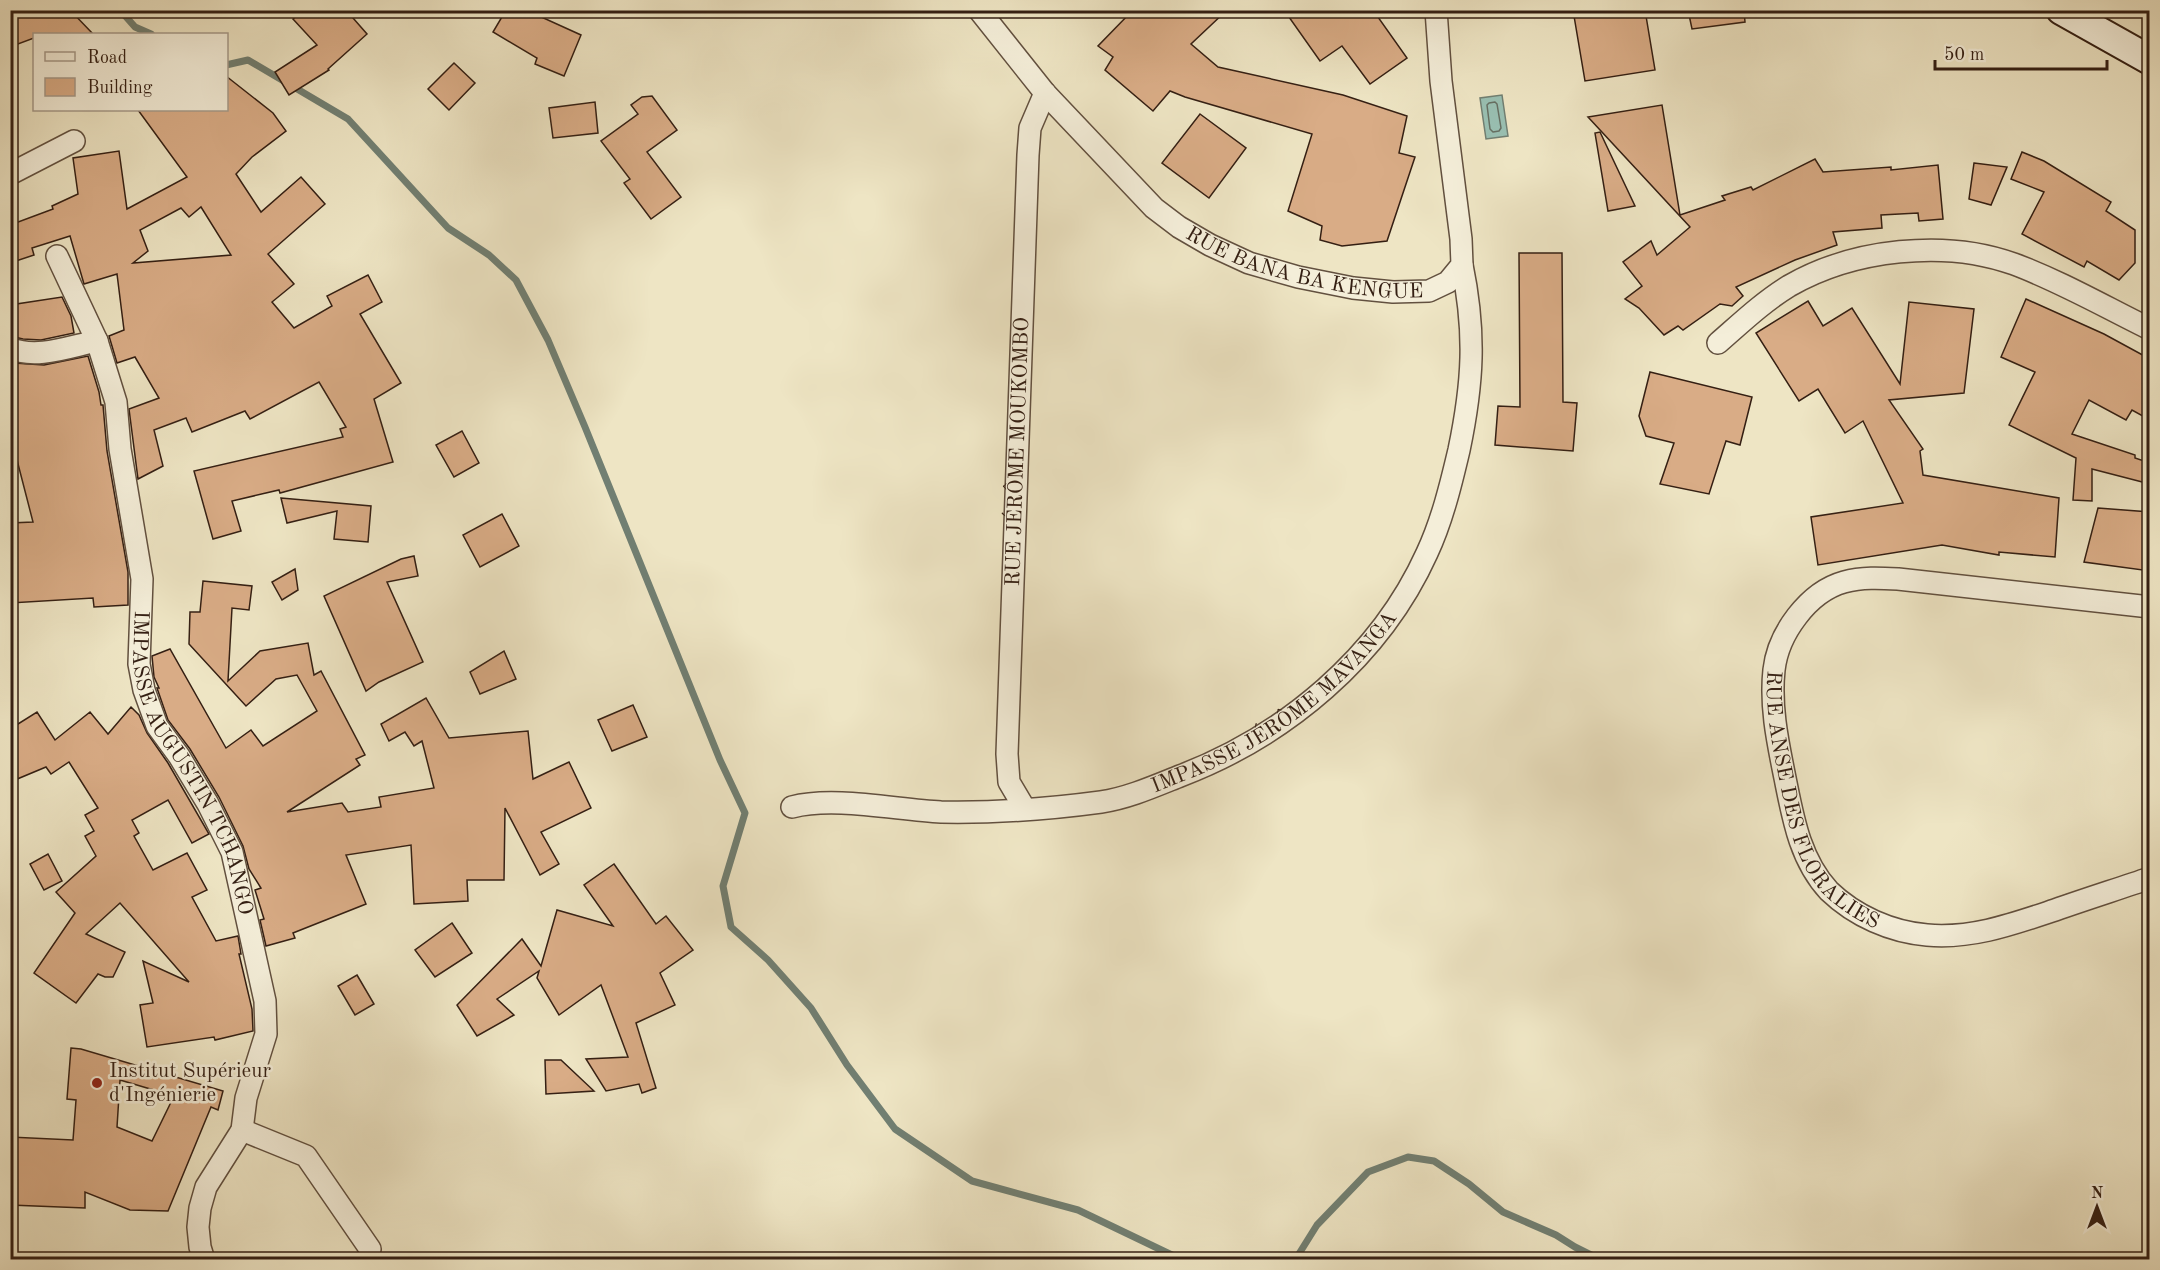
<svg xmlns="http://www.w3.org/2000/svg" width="2160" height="1270" font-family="'Old Standard TT',serif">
	<rect width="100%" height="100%" fill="#eee5c4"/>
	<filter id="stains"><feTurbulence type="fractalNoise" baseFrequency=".00333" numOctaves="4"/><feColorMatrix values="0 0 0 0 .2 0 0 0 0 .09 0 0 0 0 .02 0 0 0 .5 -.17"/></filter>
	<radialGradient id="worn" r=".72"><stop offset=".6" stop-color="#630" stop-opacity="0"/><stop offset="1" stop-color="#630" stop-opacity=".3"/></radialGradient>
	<!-- water -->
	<polygon fill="#99bfb1" stroke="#717f72" stroke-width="1.5" points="1502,95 1508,136 1486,139 1480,98"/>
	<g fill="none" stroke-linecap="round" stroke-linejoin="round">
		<!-- shore -->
		<polygon stroke="#666f62" stroke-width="1.5" points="1495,102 1497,104 1501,128 1499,131 1493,132 1490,129 1487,105 1489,103"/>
		<!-- stream -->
		<g stroke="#717f72" stroke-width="7">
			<polyline points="120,10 135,27 151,34"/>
			<polyline points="226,65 248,60 348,119 448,228 489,255 516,280 548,340 585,427 720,760 745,813 723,886 731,927 768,960 811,1008 847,1065 895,1129 972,1181 1078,1210 1176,1257 1186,1260"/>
			<polyline points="1293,1260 1297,1257 1317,1225 1368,1172 1408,1157 1434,1161 1469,1184 1503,1212 1556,1235 1575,1247 1601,1260"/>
		</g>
	</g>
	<!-- building -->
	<g fill="#d9ac86" stroke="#341f13" stroke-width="1.5" fill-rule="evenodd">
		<polygon points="10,10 70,10 93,34 34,34 34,38 10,47"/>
		<polygon points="303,10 346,10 367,34 328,69 329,70 289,95 275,72 317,45 293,19"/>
		<polygon points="506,10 526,10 581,35 564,76 535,64 537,58 493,32"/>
		<polygon points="1133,10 1227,10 1191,44 1218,67 1343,95 1407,116 1399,153 1415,157 1387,241 1342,246 1320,240 1322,226 1288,211 1312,134 1185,97 1170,91 1153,111 1105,70 1113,57 1098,46"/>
		<polygon points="1284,10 1373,10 1407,58 1370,84 1342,46 1320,61"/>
		<polygon points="1573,10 1645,10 1655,70 1585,81"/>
		<polygon points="1688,10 1744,10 1745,22 1692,29"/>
		<polygon points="454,63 475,83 449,110 428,89"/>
		<path d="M 226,76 L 273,113 L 286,131 L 252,157 L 236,174 L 261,212 L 301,177 L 325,204 L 268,254 L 294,284 L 272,302 L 294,328 L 332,306 L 327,296 L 368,275 L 382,302 L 360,314 L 401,383 L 374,399 L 393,462 L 280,493 L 279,490 L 232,501 L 241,531 L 213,539 L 194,471 L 343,437 L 340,429 L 346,427 L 319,382 L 250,419 L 245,411 L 192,432 L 186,418 L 154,430 L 163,466 L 138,479 L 129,409 L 159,398 L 135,357 L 117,363 L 109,336 L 124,330 L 117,274 L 84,284 L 70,236 L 32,248 L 34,255 L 10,263 L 10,225 L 53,209 L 52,206 L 78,194 L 73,158 L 119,151 L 127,209 L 187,177 L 138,110 L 226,110 ZM 201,207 L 231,255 L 133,263 L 148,251 L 140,230 L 181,208 L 189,217 Z"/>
		<polygon points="652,96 677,130 647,152 681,197 651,219 624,183 630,179 601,141 638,114 631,105 642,97"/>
		<polygon points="595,102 598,133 553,138 549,108"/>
		<polygon points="1662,105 1680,215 1725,200 1722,196 1751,187 1753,190 1815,159 1823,172 1891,167 1891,170 1938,165 1943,219 1919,221 1918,213 1881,215 1882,228 1833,232 1837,245 1795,260 1736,287 1743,296 1732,306 1720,304 1683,330 1678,326 1664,335 1639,308 1625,299 1642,286 1623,262 1651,241 1657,255 1690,227 1588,117"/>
		<polygon points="1200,114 1246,148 1209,198 1162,163"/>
		<polygon points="1600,132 1635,206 1608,211 1595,133"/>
		<polygon points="2022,152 2044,161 2111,202 2106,211 2135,230 2135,263 2119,280 2087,261 2084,267 2022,234 2044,192 2011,179"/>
		<polygon points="1974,163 2007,167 1991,205 1969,199"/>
		<polygon points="1519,253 1562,253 1563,402 1577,403 1573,451 1495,445 1498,406 1520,407"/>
		<polygon points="62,297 71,316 74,333 41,340 23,339 10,336 10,305"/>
		<polygon points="2026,299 2104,334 2150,359 2150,420 2132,410 2126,420 2089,400 2072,434 2135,455 2135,458 2150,463 2150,484 2092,469 2092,501 2073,500 2076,458 2009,425 2035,372 2001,357"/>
		<polygon points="1808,301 1823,326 1852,308 1900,384 1909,302 1974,309 1964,393 1889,400 1923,449 1920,451 1923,475 2059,498 2055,557 1999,552 1999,555 1942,545 1818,565 1811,517 1903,503 1863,421 1845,433 1818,389 1799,401 1756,333"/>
		<polygon points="88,356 99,392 101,405 103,405 107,451 128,572 128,605 94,607 93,598 10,603 10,558 13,558 10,523 33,522 17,460 10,459 10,386 12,385 12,372 15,371 14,363 44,365"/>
		<polygon points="1650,372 1752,397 1740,445 1726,441 1709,494 1660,484 1674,443 1646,436 1639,416"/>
		<polygon points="462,431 479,463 454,477 436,445"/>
		<polygon points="281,498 371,506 368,542 334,539 337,511 287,523"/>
		<polygon points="2098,508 2150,512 2150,571 2084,562"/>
		<polygon points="502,514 519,546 480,567 463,535"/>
		<polygon points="414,556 418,576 387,582 423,662 379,682 366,691 324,596 401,559"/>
		<polygon points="295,569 298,590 282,600 272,582"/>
		<polygon points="203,581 252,586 249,610 232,608 228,681 260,651 308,643 314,675 321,671 365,755 356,759 360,765 287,812 342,803 348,812 381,807 379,797 434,788 422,741 414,746 405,732 389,741 381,724 426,698 449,738 528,731 533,779 569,762 591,808 541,832 559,864 540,875 505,808 504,880 467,880 468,901 414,904 411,845 346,855 366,904 293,933 295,938 266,946 260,920 264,919 255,890 261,888 249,869 243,846 219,797 190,749 168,720 157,688 159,688 154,677 152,656 170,649 226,748 251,730 263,746 317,711 297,675 276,679 246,706 189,644 190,612 200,612"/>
		<polygon points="504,651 516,679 480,694 470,672"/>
		<polygon points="633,705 647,737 612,751 598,720"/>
		<polygon points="131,707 139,715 147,733 168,763 209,834 192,843 168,800 132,820 139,833 134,836 153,870 187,853 207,890 192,897 216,941 238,936 241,954 239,954 252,1009 253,1031 215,1040 214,1037 147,1047 140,1005 153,1003 143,961 189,982 120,903 86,934 125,952 113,977 105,977 98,974 76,1003 34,973 75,913 56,892 96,856 85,836 94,831 85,815 98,808 69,762 51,774 46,767 10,782 10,729 37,712 55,740 90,712 108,734"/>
		<polygon points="48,854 62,881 44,890 30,864"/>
		<polygon points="614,864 656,924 666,916 693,950 660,973 675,1005 636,1023 656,1088 642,1093 639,1084 606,1091 586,1059 628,1057 601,985 559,1015 537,978 539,971 497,999 514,1015 477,1036 457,1005 522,939 541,966 557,910 613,926 584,885"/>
		<polygon points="452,923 472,953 435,977 415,950"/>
		<polygon points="357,975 374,1004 355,1015 338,986"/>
		<path d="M 71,1048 L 81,1049 L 223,1091 L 218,1110 L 211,1107 L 168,1211 L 130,1210 L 85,1192 L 85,1208 L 10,1205 L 10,1137 L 73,1140 L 76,1100 L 67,1099 ZM 120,1080 L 174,1096 L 152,1141 L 117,1127 Z"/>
		<polygon points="545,1060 561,1060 594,1091 546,1094"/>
	</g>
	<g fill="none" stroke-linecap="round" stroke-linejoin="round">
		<!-- minor casing -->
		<g stroke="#62503f" stroke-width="24">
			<g id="minor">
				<path id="s1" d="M 979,10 L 1045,93 L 1154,208 L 1179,227 L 1210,245 L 1249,263 L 1298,277 L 1353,288 L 1393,292 L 1429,291 L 1448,282 L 1462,265 L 1461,239 L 1441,81 L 1436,10"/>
				<polyline points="10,174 74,141"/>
				<polyline points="57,256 97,341"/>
				<path d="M 1718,343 C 1741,323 1763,302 1789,286 C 1853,249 1945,239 2014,264 C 2062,282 2105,307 2150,329"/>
				<path id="s2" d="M 10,348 C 36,360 71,346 97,341 L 116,402 L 120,449 L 142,579 L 139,664 L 144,690 L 157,726 L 179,756 L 208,804 L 232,852 L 265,1001 L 266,1034 L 246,1098 L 242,1130 L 206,1187 L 200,1208 L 198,1227 L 200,1247 L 204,1260"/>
				<path id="s3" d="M 2150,607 L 1898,579 C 1880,578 1862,577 1844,582 C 1808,592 1778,634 1774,670 C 1770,707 1778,743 1785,778 C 1793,818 1800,860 1829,891 C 1855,916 1891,932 1927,935 C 1972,939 2013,924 2055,910 C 2086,899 2118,889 2150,878"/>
				<path id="s4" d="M 792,807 C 834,796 897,810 941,812 C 994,813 1049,809 1101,802 C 1128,798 1155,786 1180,776 C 1285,736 1380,657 1427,553 C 1442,521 1451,484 1459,450 C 1473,383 1476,333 1462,265"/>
				<path id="s5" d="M 1025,809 L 1009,782 L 1007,754 L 1028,155 L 1030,128 L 1045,93"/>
				<polyline points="242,1130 306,1156 370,1249"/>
			</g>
		</g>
		<!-- secondary casing -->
		<g stroke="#341f13" stroke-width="32">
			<polyline id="secondary" points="2061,10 2150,60"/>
		</g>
		<!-- minor -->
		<use href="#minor" stroke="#f4eed9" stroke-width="21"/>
		<!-- secondary -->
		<use href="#secondary" stroke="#f4eed9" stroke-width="28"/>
	</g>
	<!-- markers -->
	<circle fill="#8f2418" stroke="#f4eed9" stroke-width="2" cx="97" cy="1083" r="6"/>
	<g text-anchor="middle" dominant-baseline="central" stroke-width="5" stroke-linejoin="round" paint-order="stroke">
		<!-- street labels -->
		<g font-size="21" fill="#341f13" stroke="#f4eed9">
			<text stroke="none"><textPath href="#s1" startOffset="429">RUE BANA BA KENGUE</textPath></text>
			<text stroke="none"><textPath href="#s5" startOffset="362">RUE JÉRÔME MOUKOMBO</textPath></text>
			<text stroke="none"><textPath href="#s4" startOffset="514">IMPASSE JÉRÔME MAVANGA</textPath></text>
			<text stroke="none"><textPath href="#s2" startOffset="528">IMPASSE AUGUSTIN TCHANGO</textPath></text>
			<text stroke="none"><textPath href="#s3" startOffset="572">RUE ANSE DES FLORALIES</textPath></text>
		</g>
		<!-- poi labels -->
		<g font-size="21" fill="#341f13" stroke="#f4eed9" text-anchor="start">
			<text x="109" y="1071">Institut Supérieur<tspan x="109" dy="24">d'Ingénierie</tspan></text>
		</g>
	</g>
	<!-- margin -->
	<rect width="2160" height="1270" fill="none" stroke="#eee5c4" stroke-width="36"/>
	<rect x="12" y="12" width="2136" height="1246" fill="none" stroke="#341f13" stroke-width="3"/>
	<rect x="18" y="18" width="2124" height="1234" fill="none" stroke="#341f13" stroke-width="1.5"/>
	<!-- legend -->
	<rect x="33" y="33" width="195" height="78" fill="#f4eed9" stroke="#a79b8a" stroke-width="1.5"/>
	<rect x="45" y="52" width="30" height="9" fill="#f4eed9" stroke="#a79b8a" stroke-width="1.5"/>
	<text x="87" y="63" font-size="18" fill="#341f13">Road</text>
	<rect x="45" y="78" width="30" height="18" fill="#d9ac86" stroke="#a79b8a" stroke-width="1.5"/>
	<text x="87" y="93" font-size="18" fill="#341f13">Building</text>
	<!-- north arrow -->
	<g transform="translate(2097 1207)" stroke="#f4eed9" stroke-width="4.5" paint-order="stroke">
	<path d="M0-4.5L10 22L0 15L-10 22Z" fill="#341f13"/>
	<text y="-9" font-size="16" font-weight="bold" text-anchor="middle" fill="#341f13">N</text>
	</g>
	<!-- scale -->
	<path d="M1935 60v9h172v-9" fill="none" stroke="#341f13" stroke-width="3"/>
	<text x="1944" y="60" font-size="18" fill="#341f13" stroke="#f4eed9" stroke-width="4.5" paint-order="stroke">50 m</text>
	<rect width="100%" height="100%" filter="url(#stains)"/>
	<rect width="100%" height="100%" fill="url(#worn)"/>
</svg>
